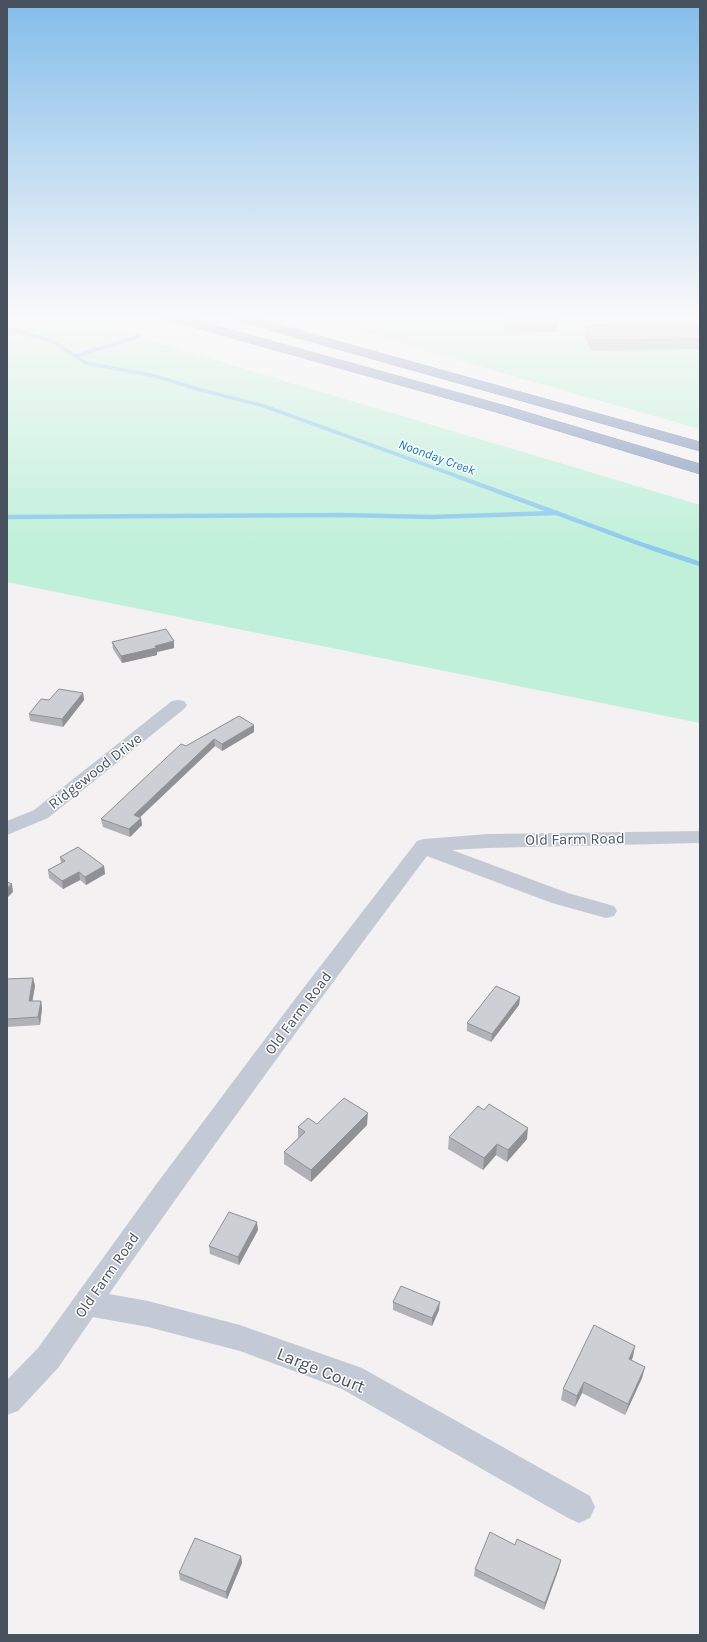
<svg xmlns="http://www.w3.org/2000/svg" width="707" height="1642" font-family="Karla,sans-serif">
	<rect width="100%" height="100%" fill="#f3f1f1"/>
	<!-- green -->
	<g fill="#c0f0da">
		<polygon points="7,317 71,317 700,505 700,723 7,582"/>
		<polygon points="341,317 700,317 700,429 505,374 331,322"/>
	</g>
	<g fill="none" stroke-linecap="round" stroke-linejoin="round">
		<!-- stream-far1 -->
		<g stroke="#8dcaec" stroke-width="3.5">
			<polyline points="7,328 52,341 86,363 159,377 197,389 264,406 462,478"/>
			<polyline points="76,356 139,336"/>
		</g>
		<!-- stream -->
		<g stroke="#8dcaec" stroke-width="4.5">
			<polyline points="459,477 646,546 700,564"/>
			<polyline points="7,517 343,515 431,517 557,513"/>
		</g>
		<!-- motorway casing -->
		<g stroke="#7486ab" stroke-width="1">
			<g id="motorway">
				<polygon points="166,317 185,317 506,406 700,464 700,474 496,412 168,320"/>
				<polygon points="232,317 251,317 700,442 700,451 234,320"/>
			</g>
		</g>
		<!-- minor -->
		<g fill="#c4cad5" fill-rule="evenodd">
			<polygon points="178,700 184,701 187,705 184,709 48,818 7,835 7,821 34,810 172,701"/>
			<path d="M 700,831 L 700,843 L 488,848 L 452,850 L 568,893 L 614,906 L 617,911 L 614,916 L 606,918 L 552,903 L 427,856 C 319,1000 212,1146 109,1294 L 148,1301 L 240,1325 L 362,1368 L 590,1496 L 595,1507 L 590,1518 L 579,1523 L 568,1518 L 342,1389 L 240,1351 L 148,1327 L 93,1317 L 58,1368 L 18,1411 L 7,1415 L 7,1380 L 38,1348 L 155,1186 L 295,999 L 417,841 L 424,839 L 488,834 Z"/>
		</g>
		<!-- motorway -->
		<use href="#motorway" fill="#899bbf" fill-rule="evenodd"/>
	</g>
	<!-- wall -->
	<g fill="#b0b2b7">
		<polygon points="502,317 555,317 557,322 556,332 539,333 505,327"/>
		<polygon points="586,326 700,331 700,349 591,351 585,336"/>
		<polygon points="112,642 174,648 157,652 157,655 122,663 113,649"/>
		<polygon points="83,693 84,700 63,727 30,721 29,714 49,700"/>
		<polygon points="239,716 254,732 222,751 215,746 140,817 141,818 142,825 130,837 103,827 101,819 186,746"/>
		<polygon points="60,857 104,866 105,874 86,885 80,880 63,889 49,878 48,870 61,863"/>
		<polygon points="33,978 35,986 32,1001 41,1001 42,1008 40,1025 7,1027 7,979"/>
		<polygon points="520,997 519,1005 491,1042 467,1031 467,1023"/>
		<polygon points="317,1124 367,1125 311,1182 284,1164 284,1152 298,1138 298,1127"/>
		<polygon points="449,1137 527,1139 507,1162 496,1155 483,1170 448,1149"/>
		<polygon points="258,1230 239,1265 210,1254 209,1246"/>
		<polygon points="393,1302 439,1310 432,1326 393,1310"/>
		<polygon points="633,1357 631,1360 645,1367 642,1378 625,1415 582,1393 575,1407 561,1400 563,1389"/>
		<polygon points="241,1556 242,1563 227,1599 180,1580 179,1573"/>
		<polygon points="559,1568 544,1610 474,1576 475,1569"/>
	</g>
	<!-- shaded-wall -->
	<g fill="#909195">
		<polygon points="174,641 174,648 157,652 157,655 122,663 121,656 155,646"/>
		<polygon points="83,693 84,700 63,727 62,719"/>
		<polygon points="254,725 254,732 222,751 222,744"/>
		<polygon points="214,739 215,746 135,822 134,815"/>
		<polygon points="141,818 142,825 130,837 129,829"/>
		<polygon points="104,866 105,874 86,885 85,877"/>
		<polygon points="79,872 80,880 63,889 62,881"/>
		<polygon points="12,884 13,892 7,898 7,888"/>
		<polygon points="33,978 35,986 31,1009 29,1001"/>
		<polygon points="520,997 519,1005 491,1042 492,1034"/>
		<polygon points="41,1001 42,1008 40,1025 38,1017"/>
		<polygon points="368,1113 367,1125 311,1182 311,1170"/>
		<polygon points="528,1128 527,1139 507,1162 508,1150"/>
		<polygon points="497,1144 496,1155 483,1170 484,1158"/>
		<polygon points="257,1222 258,1230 239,1265 238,1257"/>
		<polygon points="440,1302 439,1310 432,1326 432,1318"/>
		<polygon points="635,1346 633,1357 627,1370 629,1359"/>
		<polygon points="645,1367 642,1378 625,1415 628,1404"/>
		<polygon points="584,1382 582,1393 575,1407 577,1396"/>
		<polygon points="241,1556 242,1563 227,1599 226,1592"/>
		<polygon points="561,1560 559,1568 544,1610 545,1603"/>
	</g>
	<!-- building -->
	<g fill="#cdcfd5" stroke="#909195">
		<polygon points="510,317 555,317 557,322 540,322"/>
		<polygon points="696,324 700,331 700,339 592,340 586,326"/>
		<polygon points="166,629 174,641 155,646 156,648 121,656 112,642"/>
		<polygon points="59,689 83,693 62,719 29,714 41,699 49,700"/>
		<polygon points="239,716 254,725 222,744 214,739 134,815 141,818 129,829 101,819 181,744 186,746"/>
		<polygon points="78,847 104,866 85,877 79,872 62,881 48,870 65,861 60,857"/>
		<polygon points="7,882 12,884 7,888"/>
		<polygon points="33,978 29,1001 41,1001 38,1017 7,1019 7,979"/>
		<polygon points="496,986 520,997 492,1034 467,1023"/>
		<polygon points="344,1098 368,1113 311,1170 284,1152 305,1132 298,1127 308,1118 317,1124"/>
		<polygon points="489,1104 528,1128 508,1150 497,1144 484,1158 449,1137 478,1106 484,1110"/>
		<polygon points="229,1212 257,1222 238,1257 209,1246"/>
		<polygon points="401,1286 440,1302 432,1318 393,1302"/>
		<polygon points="594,1325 635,1346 629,1359 645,1367 628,1404 584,1382 577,1396 563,1389"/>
		<polygon points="490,1532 515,1545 517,1539 561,1560 545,1603 475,1569"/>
		<polygon points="195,1538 241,1556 226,1592 179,1573"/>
	</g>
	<!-- sky -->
	<linearGradient id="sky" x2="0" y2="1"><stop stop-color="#83bdea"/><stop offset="0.58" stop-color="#faf9f9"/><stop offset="1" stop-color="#faf9f9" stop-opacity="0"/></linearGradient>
	<rect width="707" height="547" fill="url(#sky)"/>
	<g text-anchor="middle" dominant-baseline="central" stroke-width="3" stroke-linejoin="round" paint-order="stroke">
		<!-- far-water labels -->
		<g font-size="13" font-style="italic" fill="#0d73ad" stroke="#fff">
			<text transform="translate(437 457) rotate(20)">Noonday Creek</text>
		</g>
		<!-- street labels -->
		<g font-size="15" fill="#48515e" stroke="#fff">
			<text transform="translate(95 771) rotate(-38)">Ridgewood Drive</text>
			<text transform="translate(575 839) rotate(-1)">Old Farm Road</text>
			<text transform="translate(298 1013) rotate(-53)">Old Farm Road</text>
			<text transform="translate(107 1275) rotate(-55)">Old Farm Road</text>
		</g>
		<!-- near-street labels -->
		<g font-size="18" fill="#48515e" stroke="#fff">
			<text transform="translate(321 1370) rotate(22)">Large Court</text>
		</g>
	</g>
	<!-- border -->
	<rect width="707" height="1642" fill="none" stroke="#48515e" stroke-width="16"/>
</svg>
